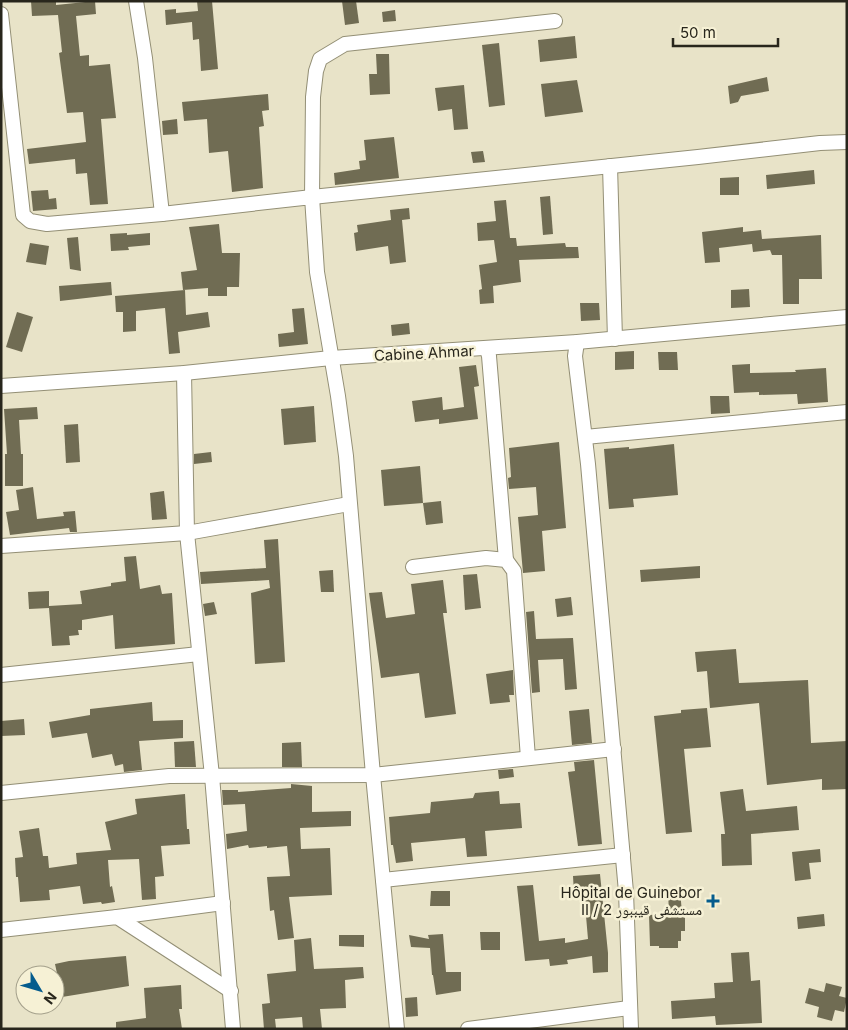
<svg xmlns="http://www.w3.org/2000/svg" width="848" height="1030" font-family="Inter,'Noto Naskh Arabic',sans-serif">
	<rect width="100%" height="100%" fill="#e8e3c8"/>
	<!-- building -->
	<g fill="#706c53">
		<polygon points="31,1 56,1 56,5 95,1 96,14 76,16 80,56 89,55 89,66 110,64 116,118 101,119 108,204 90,205 87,173 76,174 75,159 29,164 27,149 86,142 83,112 67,113 59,53 62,52 58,15 32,16"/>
		<polygon points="197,1 212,1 218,69 201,71 199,39 193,40 192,22 166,25 165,10 176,9 176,13 198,11"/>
		<polygon points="342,1 356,1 359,23 345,25"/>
		<polygon points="395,10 396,21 383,22 382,12"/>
		<polygon points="575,36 577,58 540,62 538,40"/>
		<polygon points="499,43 505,105 489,107 482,45"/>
		<polygon points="376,54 389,54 390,94 370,95 369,74 377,74"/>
		<polygon points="767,77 769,91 741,96 738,102 730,104 728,86"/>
		<polygon points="577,80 583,112 545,117 541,84"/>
		<polygon points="464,85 468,129 454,130 452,109 438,111 435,88"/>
		<polygon points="268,94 269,110 262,111 264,126 259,127 263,188 232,192 228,151 209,153 207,119 184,121 182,102"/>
		<polygon points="177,119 178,134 163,135 162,121"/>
		<polygon points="394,137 399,178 335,185 334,173 360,169 359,161 366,160 364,140"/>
		<polygon points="483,151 485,162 473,163 471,152"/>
		<polygon points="814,170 815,184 767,189 766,175"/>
		<polygon points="739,177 739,195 720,195 720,178"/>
		<polygon points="48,190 49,199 56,198 57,209 33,211 31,191"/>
		<polygon points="550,196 553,234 543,235 540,197"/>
		<polygon points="506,200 510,238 516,238 517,246 565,243 566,247 578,247 579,258 519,260 521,282 493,286 494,303 480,304 479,290 482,289 479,265 497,262 494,240 478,241 477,223 496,221 494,201"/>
		<polygon points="409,208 410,219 402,220 406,262 390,264 388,246 356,251 354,233 358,232 357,225 391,220 390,210"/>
		<polygon points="219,224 222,253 240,253 239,287 227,287 227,296 208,296 208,288 183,290 181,272 197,270 189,227"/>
		<polygon points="743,227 743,232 761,230 762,239 821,235 822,279 799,279 799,304 783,304 782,255 772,255 770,250 753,252 752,244 719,248 720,262 705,263 702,232"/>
		<polygon points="127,233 127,235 150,233 150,245 128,247 129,250 111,251 110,234"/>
		<polygon points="78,237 81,271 70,269 67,238"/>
		<polygon points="30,243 49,246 46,265 26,262"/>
		<polygon points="111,282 112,295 60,301 59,286"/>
		<polygon points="749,289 750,307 731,308 731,290"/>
		<polygon points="185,290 186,315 208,312 210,327 178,332 180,353 169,354 165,308 136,311 136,331 123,332 123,312 116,312 115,296"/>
		<polygon points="580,303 599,303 600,320 581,321"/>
		<polygon points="304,308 308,344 279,347 278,334 294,332 292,309"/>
		<polygon points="17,312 33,317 22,352 6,347"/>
		<polygon points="409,323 410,334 392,336 391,325"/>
		<polygon points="634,351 634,369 615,370 615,352"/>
		<polygon points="658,352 677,352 678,370 659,370"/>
		<polygon points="750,364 750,373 796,372 795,370 826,368 828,402 798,404 797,394 759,395 759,392 734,393 732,365"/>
		<polygon points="476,365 479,386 474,387 478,419 439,424 439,419 415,422 412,401 442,397 443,410 464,407 459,367"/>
		<polygon points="710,396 729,396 730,413 711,414"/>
		<polygon points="314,406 316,442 284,445 281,409"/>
		<polygon points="37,407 38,419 19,420 21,454 23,454 23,486 5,486 5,454 7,454 4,409"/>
		<polygon points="78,424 80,462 66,463 64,425"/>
		<polygon points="559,442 566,528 542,531 545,571 523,573 518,517 538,515 536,487 509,489 508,478 511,477 509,448"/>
		<polygon points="674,444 678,495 633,499 634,507 609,509 604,449 629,447 629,449"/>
		<polygon points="211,452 212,462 194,464 194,454"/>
		<polygon points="420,466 423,503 384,506 381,470"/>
		<polygon points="33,487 37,519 64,516 63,512 75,511 77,532 70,532 69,528 10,535 6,512 19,510 16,490"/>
		<polygon points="164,491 167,519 152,520 150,493"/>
		<polygon points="441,501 443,523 426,525 423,503"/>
		<polygon points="278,539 285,662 255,664 251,593 270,588 269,580 201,584 200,572 266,568 264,540"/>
		<polygon points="136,556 140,589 160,585 162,594 172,593 175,644 115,649 113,615 82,620 82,630 78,630 79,635 69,636 70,645 52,646 49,608 29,609 28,592 49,591 49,606 82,604 80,591 111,586 111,583 126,581 124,557"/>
		<polygon points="700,566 700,578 641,582 640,570"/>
		<polygon points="333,570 334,592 321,592 319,571"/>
		<polygon points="477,574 481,608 465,610 463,575"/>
		<polygon points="443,580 447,613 443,613 456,714 425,718 419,673 381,678 369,593 382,592 386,618 415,614 411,584"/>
		<polygon points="571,597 573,615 557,617 555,599"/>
		<polygon points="214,602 217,614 205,616 203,604"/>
		<polygon points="534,611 536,639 573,638 577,689 565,690 563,659 538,660 540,692 532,693 526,612"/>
		<polygon points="736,649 739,683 808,680 811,743 847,741 847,789 822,790 822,779 767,785 759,703 710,708 707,671 697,672 695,652"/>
		<polygon points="513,670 514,695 509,695 510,702 490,704 486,674"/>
		<polygon points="152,702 153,721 183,720 183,738 139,741 142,770 124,772 123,764 115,766 112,754 92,758 87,733 52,738 49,722 90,715 90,709"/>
		<polygon points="707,708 711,747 684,749 692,832 666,834 654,716 681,713 681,710"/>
		<polygon points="589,709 592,743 572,745 569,711"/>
		<polygon points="24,719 25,735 1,736 1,721"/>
		<polygon points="194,741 196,767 175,767 174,742"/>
		<polygon points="301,742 302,767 282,767 282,743"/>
		<polygon points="594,760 602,844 578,846 568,772 575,771 574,762"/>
		<polygon points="513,769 514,777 499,779 498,770"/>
		<polygon points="291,784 312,786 312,812 351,811 351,826 300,828 301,849 330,848 332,895 289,897 294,938 278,940 274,910 270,911 267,877 290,876 287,846 267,848 267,846 249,848 248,845 227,849 226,834 247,831 245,804 223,805 222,790 238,790 238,792 291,788"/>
		<polygon points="743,789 746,811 797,806 799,830 751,834 752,865 722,866 721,834 725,834 720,792"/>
		<polygon points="499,791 500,804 520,803 522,828 485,831 487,856 467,857 465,838 411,843 413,861 396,863 393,845 391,845 389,817 430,813 431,802 473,798 475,793"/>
		<polygon points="185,794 187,829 189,829 190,844 161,846 164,876 155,877 156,899 142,900 139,859 108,860 110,887 112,886 115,902 102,904 101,902 83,904 80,886 49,890 50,900 20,902 18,877 16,877 15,858 23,857 19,831 39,828 43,856 48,856 49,868 77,864 76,853 111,850 105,822 137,814 135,799"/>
		<polygon points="820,849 821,862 809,863 811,879 795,881 792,852"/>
		<polygon points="600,874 608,953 608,972 593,973 592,956 567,960 568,964 550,966 549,959 525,961 517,886 533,885 539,941 565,938 565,943 588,939 584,893 574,894 573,876"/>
		<polygon points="680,890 682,913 685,913 685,931 681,931 681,941 678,941 678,948 659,948 659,946 650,946 649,915 669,914 668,891"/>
		<polygon points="431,891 450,891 450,906 430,906"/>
		<polygon points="824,914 825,926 798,929 797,917"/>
		<polygon points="480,932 500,932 500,950 481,950"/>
		<polygon points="443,934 446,972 461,972 461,991 436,995 433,975 432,975 430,948 411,947 409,935 429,939 428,935"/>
		<polygon points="339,935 364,935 364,947 339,946"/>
		<polygon points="311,938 314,969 363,967 364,978 345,980 346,1008 320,1009 322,1029 303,1029 302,1017 275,1019 276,1028 264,1029 262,1004 270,1003 267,974 296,971 294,940"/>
		<polygon points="749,952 751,981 760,980 762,1023 716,1025 715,1016 672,1019 671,1001 715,998 714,983 733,982 731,953"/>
		<polygon points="126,956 129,986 62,997 55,964 69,961"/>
		<polygon points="826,983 842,987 839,996 847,998 844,1012 835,1010 832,1021 817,1017 819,1007 805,1003 809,988 824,992"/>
		<polygon points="181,985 182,1009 179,1009 182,1029 116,1029 116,1022 146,1018 144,988"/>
		<polygon points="417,997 418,1016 406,1017 405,998"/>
	</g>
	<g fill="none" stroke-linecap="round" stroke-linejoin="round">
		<!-- minor casing -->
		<g stroke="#938f75" stroke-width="16">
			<g id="minor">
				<polyline points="136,1 145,58 162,214 312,197 317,272 338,396 346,456 373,775 397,1029"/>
				<polyline points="1,14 23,215 30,221 47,224 162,214"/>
				<polyline points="555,21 345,44 320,59 316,71 313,97 312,197 698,157 820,143 847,142"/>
				<polyline points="610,166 615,339"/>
				<polyline points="577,342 575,356 588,464 626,892 631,1029"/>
				<polyline points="487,349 489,356 506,560"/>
				<polyline points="184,373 187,533 212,776 233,1029"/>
				<polyline points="1,386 184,373 331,358 577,342 847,317"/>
				<polyline points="585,437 847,412"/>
				<polyline points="1,546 187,533 349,504"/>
				<polyline points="413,567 486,558 506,560 514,571 528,758"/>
				<polyline points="1,675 199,654"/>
				<polyline points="1,793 169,776 373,775 614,749"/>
				<polyline points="383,880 623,855"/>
				<polyline points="117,917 223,903"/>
				<polyline points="1,930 117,917 231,991"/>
				<polyline points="468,1029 629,1008"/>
			</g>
		</g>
		<!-- minor -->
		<use href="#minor" stroke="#fff" stroke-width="14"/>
	</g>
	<!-- markers -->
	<path fill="#055c8d" stroke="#f6f1d5" stroke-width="2" d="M710.5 893.5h5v5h5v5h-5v5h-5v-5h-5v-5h5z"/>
	<g text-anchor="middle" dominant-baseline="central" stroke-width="5" stroke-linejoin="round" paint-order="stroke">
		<!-- street labels -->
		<g font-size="15" fill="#28261c" stroke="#f6f1d5">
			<text transform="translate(424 353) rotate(-3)">Cabine Ahmar</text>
		</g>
		<!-- poi labels -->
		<g font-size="15" fill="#28261c" stroke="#f6f1d5" text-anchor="end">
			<text x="702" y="892">Hôpital de Guinebor<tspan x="702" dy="17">II / مستشفى قيببور 2</tspan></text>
		</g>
	</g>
	<!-- border -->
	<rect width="848" height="1030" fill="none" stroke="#28261c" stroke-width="5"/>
	<!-- north arrow -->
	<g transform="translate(40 990) rotate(128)"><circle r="24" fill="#f6f1d5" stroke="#a4a08b"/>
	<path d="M0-4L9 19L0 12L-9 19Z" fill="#055c8d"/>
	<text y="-8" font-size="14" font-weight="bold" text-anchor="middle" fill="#28261c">N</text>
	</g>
	<!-- scale -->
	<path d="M673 38v8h105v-8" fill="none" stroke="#28261c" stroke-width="2.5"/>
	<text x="680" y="38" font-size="15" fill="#28261c" stroke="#f6f1d5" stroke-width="4" paint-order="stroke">50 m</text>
</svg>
